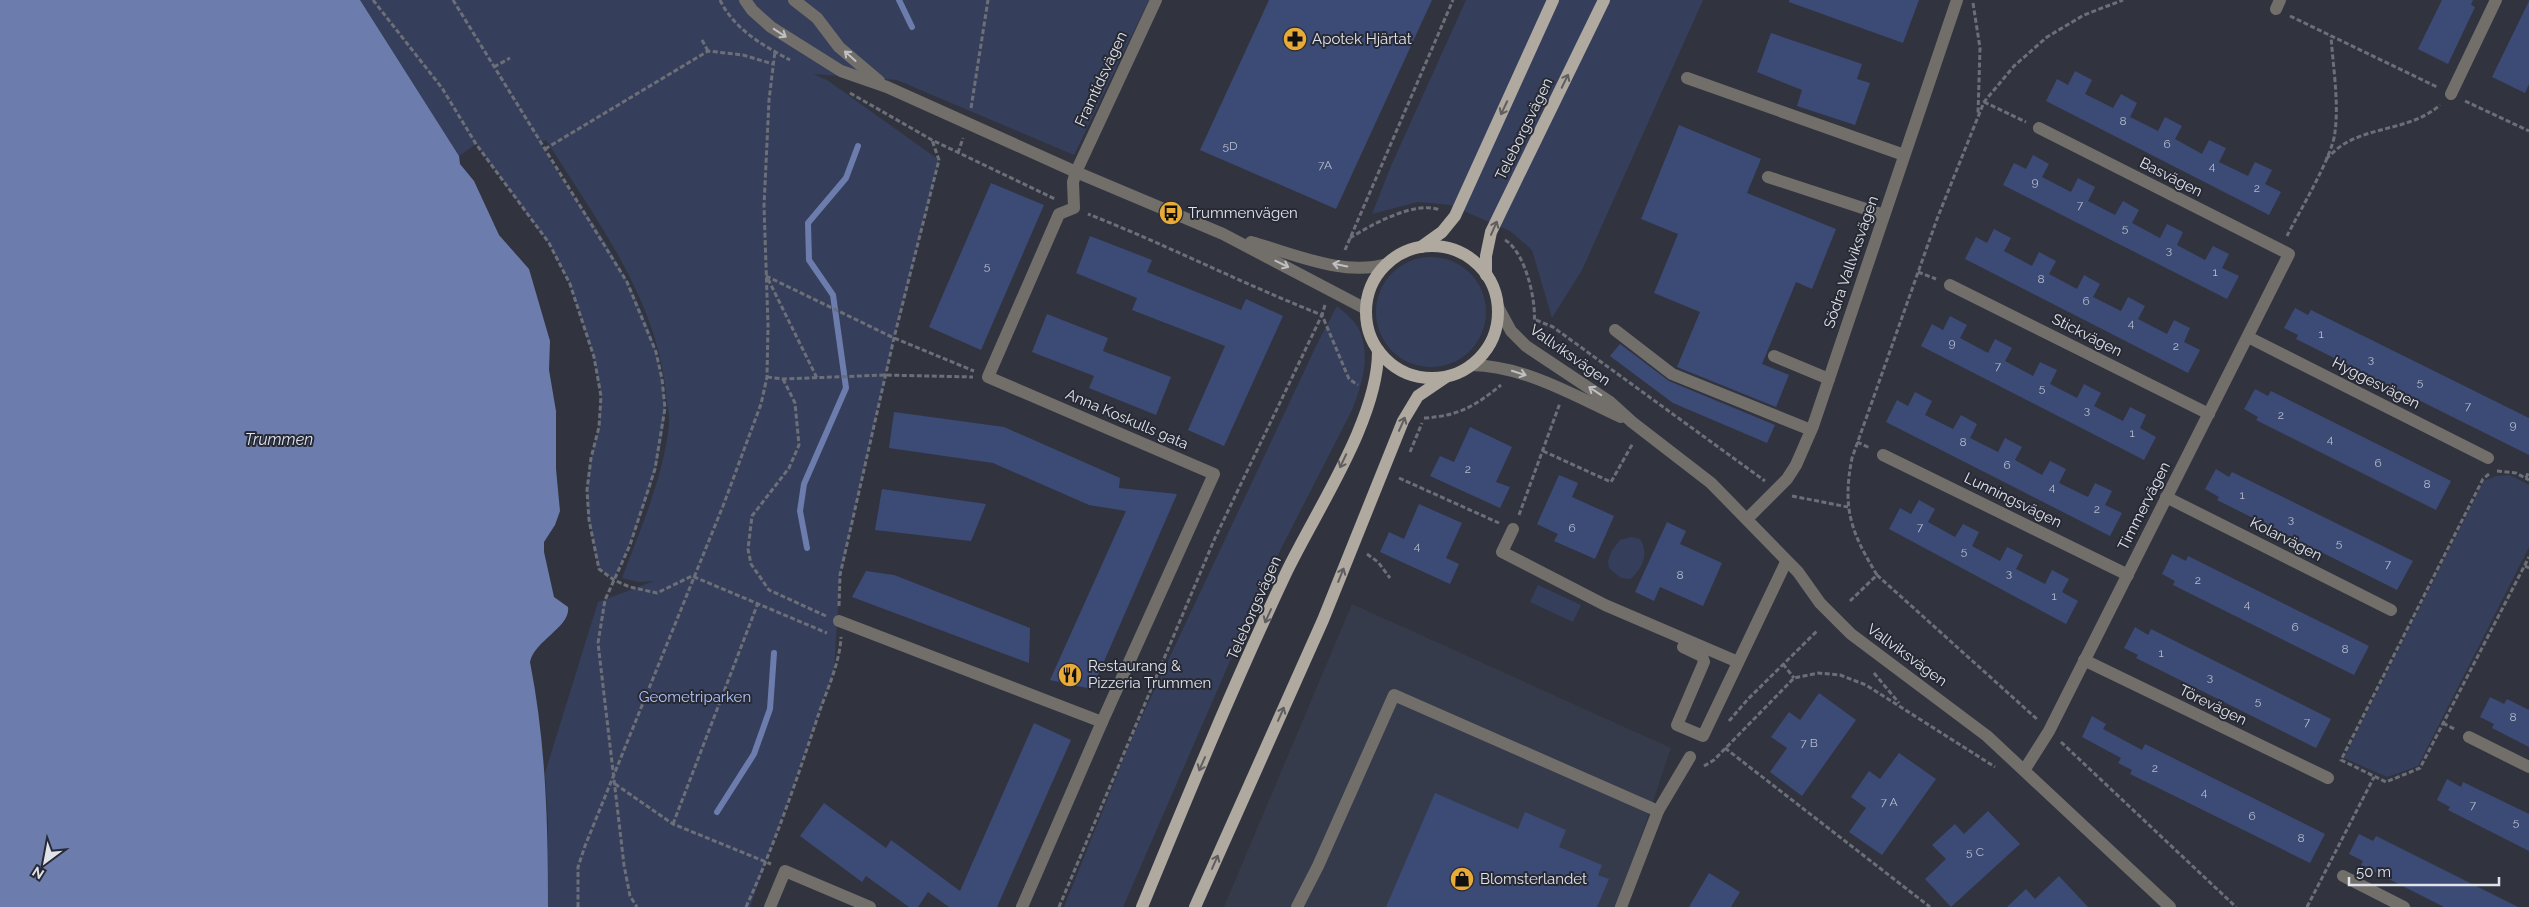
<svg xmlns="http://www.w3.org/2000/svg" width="2529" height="907" font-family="Raleway,sans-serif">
	<rect width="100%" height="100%" fill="#31343e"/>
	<!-- built -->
	<polygon fill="#363b4b" points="1352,604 1671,748 1617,907 1224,907"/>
	<!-- green -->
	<g fill="#353f5c">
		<path d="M 360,0 L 1149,0 L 1074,155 L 897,80 L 813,74 L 827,80 L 939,160 L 894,338 L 840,575 L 834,670 L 750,907 L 548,907 L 548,822 L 545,773 L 598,602 L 654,581 L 639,582 L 622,578 C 641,528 663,478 669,425 C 670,416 667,405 666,395 C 658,300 595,218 546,140 L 540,142 C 557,175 582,206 602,237 C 631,284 667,353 665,410 C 662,470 638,526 614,580 L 599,569 L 589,520 L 587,490 L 591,458 L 599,427 L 601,396 L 594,357 L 570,284 L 549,243 L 476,144 L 459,156 Z"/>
		<polygon points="1466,0 1703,0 1582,270 1552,318 1532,250 1510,231 1450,205 1418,202 1372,214 1391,166"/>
		<circle cx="1431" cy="312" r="55"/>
		<path d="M 1337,306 C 1344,312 1355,321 1359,329 C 1371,356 1362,385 1352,410 L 1267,576 L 1123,907 L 1064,907 L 1134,733 L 1317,344 Z"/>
		<polygon points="2510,475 2529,485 2529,547 2418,766 2387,777 2344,758 2484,481 2496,476"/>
		<path d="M 1631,537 L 1640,539 C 1649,553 1643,569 1630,579 L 1621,578 L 1609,568 L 1608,561 L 1612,550 L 1620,540 Z"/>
		<polygon points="1538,585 1581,605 1573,622 1530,602"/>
	</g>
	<!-- water -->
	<path fill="#6c7cac" d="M 0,0 L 360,0 L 459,156 L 460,164 L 474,181 L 499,235 L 529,269 L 550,341 L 549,370 L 556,411 L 556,469 L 560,511 L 555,525 L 544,542 L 544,552 L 554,597 L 568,607 C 571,627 535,640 530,662 C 546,743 548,825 548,907 L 0,907 Z"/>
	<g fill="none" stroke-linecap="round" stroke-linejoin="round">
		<!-- stream -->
		<g stroke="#6c7cac" stroke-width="6">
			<polyline points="899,0 912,27"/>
			<polyline points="807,548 800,511 804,484 846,388 833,295 809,260 808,223 846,178 858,146"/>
			<polyline points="717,812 754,754 770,709 774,653"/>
		</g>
	</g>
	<!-- building -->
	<g fill="#3c4a76">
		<polygon points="1269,0 1432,0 1336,209 1200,150"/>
		<polygon points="1789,0 1919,0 1903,43 1789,2"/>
		<polygon points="2442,0 2473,0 2471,5 2475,7 2448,64 2418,49"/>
		<polygon points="2529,1 2529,84 2525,93 2492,77"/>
		<polygon points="1771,33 1862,64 1857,79 1870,83 1855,125 1797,106 1802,90 1757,72"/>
		<polygon points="2075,71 2092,80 2085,94 2113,108 2121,94 2137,103 2130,117 2158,131 2165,117 2182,126 2175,139 2202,154 2209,140 2226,148 2219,162 2248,176 2255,162 2272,170 2265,184 2281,192 2269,215 2046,101 2057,79 2068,85"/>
		<polygon points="1679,125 1761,159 1747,193 1836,229 1812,289 1796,282 1762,364 1789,375 1776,407 1677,367 1700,312 1654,293 1678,234 1641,219"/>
		<polygon points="2033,155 2049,164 2042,177 2071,192 2078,178 2095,187 2088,201 2115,215 2123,201 2139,210 2132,223 2160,238 2167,224 2183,232 2177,245 2205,260 2213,246 2229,254 2222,268 2239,276 2227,299 2003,185 2014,163 2026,169"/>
		<polygon points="991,183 1044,205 981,350 929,327"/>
		<polygon points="1994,229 2011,238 2004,251 2032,266 2039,252 2056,261 2049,274 2077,289 2084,275 2100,284 2093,297 2121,311 2128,297 2145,306 2138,319 2167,334 2174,320 2190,328 2184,342 2200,350 2188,373 1965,259 1976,237 1987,243"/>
		<polygon points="1090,236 1152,260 1147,272 1241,310 1246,299 1283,316 1224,446 1188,430 1225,346 1132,310 1137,298 1076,273"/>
		<polygon points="2295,308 2308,315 2311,310 2529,418 2529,455 2296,339 2298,335 2284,328"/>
		<polygon points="1047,314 1108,338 1103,351 1171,377 1156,415 1089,388 1094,376 1032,352"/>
		<polygon points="1950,316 1967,325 1960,338 1988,353 1995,339 2012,348 2005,361 2033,376 2040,362 2057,370 2050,384 2077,398 2084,384 2101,393 2094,406 2123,421 2130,407 2146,415 2140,428 2156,437 2144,460 1921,346 1932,324 1943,330"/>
		<polygon points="1620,344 1669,381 1775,425 1767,443 1673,403 1610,356"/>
		<polygon points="2255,389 2268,396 2271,391 2451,481 2436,510 2256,420 2258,417 2244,409"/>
		<polygon points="1915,392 1932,401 1925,415 1953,429 1961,415 1977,424 1970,438 1998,452 2005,438 2022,447 2015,460 2042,475 2050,461 2066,469 2059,483 2088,497 2095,483 2112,491 2105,505 2122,513 2110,536 1886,422 1897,400 1908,406"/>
		<polygon points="894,412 1004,427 1120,478 1119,488 1177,494 1092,689 1050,680 1126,511 1089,505 993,463 889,448"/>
		<polygon points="1470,427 1512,447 1496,482 1510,487 1500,508 1430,476 1440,456 1454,462"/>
		<polygon points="2216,469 2229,477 2232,472 2413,561 2397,590 2217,500 2219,497 2205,489"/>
		<polygon points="1559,475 1578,483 1572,497 1614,516 1595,559 1554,541 1558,534 1537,524"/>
		<polygon points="882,489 986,504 971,541 875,530"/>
		<polygon points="1919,500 1935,509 1928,522 1955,537 1963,524 1979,532 1972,546 2000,561 2007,547 2023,555 2016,569 2045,584 2052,570 2069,579 2062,592 2078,601 2066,624 1889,529 1900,508 1911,514"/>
		<polygon points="1419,504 1462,523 1446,558 1459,564 1450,584 1380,552 1389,532 1404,539"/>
		<polygon points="1667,522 1686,531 1680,544 1722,563 1703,606 1660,587 1654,601 1635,592"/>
		<polygon points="2172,554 2186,561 2188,556 2369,646 2354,675 2173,585 2175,581 2162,574"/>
		<polygon points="866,571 894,575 1030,628 1029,663 852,597"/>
		<polygon points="2135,627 2148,635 2151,629 2331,719 2316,748 2136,658 2138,655 2124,648"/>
		<polygon points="1819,693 1856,720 1802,796 1770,772 1787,748 1771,737 1789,712 1800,720"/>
		<polygon points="2490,697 2504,704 2507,699 2529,710 2529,747 2492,728 2494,724 2480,717"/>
		<polygon points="2092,716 2106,724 2103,729 2142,750 2145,744 2325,834 2310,863 2130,774 2132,770 2118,763 2121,758 2082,737"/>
		<polygon points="1034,723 1071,740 997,907 949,907 928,892 918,907 909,907 866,876 862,882 800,836 824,803 886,848 891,840 960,891"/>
		<polygon points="1899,753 1936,779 1882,855 1849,832 1866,808 1851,797 1869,771 1880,779"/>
		<polygon points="2447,779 2461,787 2463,782 2529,814 2529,851 2448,810 2450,807 2437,800"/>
		<polygon points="1435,793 1518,829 1525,812 1566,830 1559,847 1602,865 1598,875 1609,879 1597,907 1386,907"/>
		<polygon points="1988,811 2020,844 1951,907 1925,879 1946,859 1932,845 1955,824 1964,834"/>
		<polygon points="2359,834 2373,841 2376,836 2518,907 2444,907 2361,865 2363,861 2349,854"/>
		<polygon points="1709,873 1740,892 1731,907 1689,907"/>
		<polygon points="2059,876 2088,907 2007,907 2026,889 2035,899"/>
	</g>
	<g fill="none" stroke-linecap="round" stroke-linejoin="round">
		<!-- path -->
		<g stroke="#6c6f78" stroke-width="3" stroke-dasharray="5 2.5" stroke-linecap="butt">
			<polyline points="373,0 442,88 476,144 549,243 570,284 594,357 601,396 599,427 591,458 587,490 589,520 599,569 614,580 630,587 657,593 692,576 827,633"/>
			<polyline points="453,0 627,282 656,352 662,379 665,408 655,469 630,545 605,600 598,643 624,865 630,896 637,907"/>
			<path d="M 720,0 C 734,29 762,45 790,60"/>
			<polyline points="1973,3 1980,48 1978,114"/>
			<polyline points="2290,16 2437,87"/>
			<polyline points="702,40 708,51"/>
			<polyline points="494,67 510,58"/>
			<polyline points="850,93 932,140 1055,199"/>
			<polyline points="2465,101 2529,131"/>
			<polyline points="1984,102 2026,122"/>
			<polyline points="971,108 988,0"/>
			<polyline points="545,149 708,51 743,55 773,64"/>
			<polyline points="958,153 963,138"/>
			<path d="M 2326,159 C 2332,154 2337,148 2344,144 C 2374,126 2413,129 2440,105"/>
			<path d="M 2287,236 C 2299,212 2333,156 2335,132 C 2339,101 2333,67 2331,36"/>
			<path d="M 1350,238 C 1371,225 1415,200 1440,210"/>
			<path d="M 1505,240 C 1526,252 1539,308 1533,330"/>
			<polyline points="1345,250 1453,0"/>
			<polyline points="1918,272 1936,279"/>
			<polyline points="766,276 894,338 974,371"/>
			<polyline points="768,279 817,378"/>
			<polyline points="1325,305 1322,315 1349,379 1358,385"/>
			<polyline points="1536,320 1553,327 1765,481"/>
			<polyline points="767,377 783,379 885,375 973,377"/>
			<polyline points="783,379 795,403 799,445 789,468 752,516 748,549 751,564 769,590 826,616"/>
			<path d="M 1424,418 C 1459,416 1475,406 1501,385"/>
			<polyline points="1857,442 1870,448"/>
			<polyline points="1543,451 1611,482 1633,443"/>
			<polyline points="1410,452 1422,423"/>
			<polyline points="2497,471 2516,473 2529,480"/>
			<polyline points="2489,474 2483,479 2341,760 2386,782 2420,768 2529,557"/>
			<polyline points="1399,478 1499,523"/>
			<polyline points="2526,478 2529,471"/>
			<polyline points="1792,496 1848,507"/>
			<polyline points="1519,515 1560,403"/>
			<polyline points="1367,554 1378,562 1390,578"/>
			<polyline points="2525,566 2529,568"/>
			<polyline points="1877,575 2038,720"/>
			<path d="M 1850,601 L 1877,575 C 1851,532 1842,509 1852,458 L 1937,219 L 1984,102 L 2014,66 L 2047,37 L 2084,15 L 2123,0"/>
			<polyline points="839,606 840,575 894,338 939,160 932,140"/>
			<polyline points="1783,664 1794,678"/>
			<polyline points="1874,673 1899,703"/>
			<polyline points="1729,721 1748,699 1817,631"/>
			<polyline points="2443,723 2456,730"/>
			<polyline points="2061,742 2236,907"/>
			<polyline points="1725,748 1930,907"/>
			<polyline points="1704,766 1714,760 1794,678 1818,673 1840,675 1866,685 1995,767"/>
			<polyline points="615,784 673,824 771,864"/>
			<polyline points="673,824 758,603"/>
			<polyline points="578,907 578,867 585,846 723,506 761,404 767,377 768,325 764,206 769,100 775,51"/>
			<path d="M 746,907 C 775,844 798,776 820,710 C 828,688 840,661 841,637"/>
			<path d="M 1059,907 L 1215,538 L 1322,315 C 1243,284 1167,245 1088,214"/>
			<polyline points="2307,907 2374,777"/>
		</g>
		<!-- minor -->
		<g stroke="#726f6b" stroke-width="12">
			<polyline points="745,0 752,10 771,27 841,71 887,87 1076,172 1223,234 1366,309"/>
			<polyline points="794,0 817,18 839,47 879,81"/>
			<polyline points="2276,9 2280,0"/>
			<polyline points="1687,78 1904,155"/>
			<polyline points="2451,94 2496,0"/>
			<polyline points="1768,177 1884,215"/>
			<path d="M 1251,242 C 1294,254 1344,277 1387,264"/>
			<polyline points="1950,285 2209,414"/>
			<polyline points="1498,307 1511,331 1526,346 1610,402 1632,422 1711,483 1798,572 1820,603 1851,634 1987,736 2170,907"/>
			<polyline points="1615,330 1672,374 1811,430"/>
			<polyline points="2248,337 2488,458"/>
			<polyline points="1774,356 1829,379"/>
			<path d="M 1471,365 C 1525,366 1573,395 1621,417"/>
			<polyline points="1883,455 2128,575"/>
			<polyline points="2166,497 2391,610"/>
			<polyline points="1748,518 1787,479 1796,465 1813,426 1957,0"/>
			<polyline points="1513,529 1502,552 1605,605 1738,662"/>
			<polyline points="839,621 1102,722"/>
			<polyline points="1683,647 1702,656 1704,662 1677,725 1703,736 1786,562"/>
			<polyline points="2084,660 2328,778"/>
			<polyline points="2469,737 2529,767"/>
			<polyline points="2025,769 2049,731 2289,254 2039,128"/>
			<polyline points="1658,811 1690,757"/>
			<polyline points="2343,876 2404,907"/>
			<polyline points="770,907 785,871 870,907"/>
			<polyline points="1022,907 1102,722 1214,474 988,377 1059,214 1074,208 1073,182 1076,172 1156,0"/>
			<polyline points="1297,907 1318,866 1394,695 1658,811 1621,907"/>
		</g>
		<!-- major -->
		<g stroke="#b0a9a0" stroke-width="12">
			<circle cx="1432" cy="312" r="66"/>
			<polyline points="1421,247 1442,232 1455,216 1553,0"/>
			<polyline points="1486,275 1486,256 1491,232 1604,0"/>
			<path d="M 1142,907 C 1188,795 1235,681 1287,571 C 1317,509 1379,418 1378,350"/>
			<polyline points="1195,907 1323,620 1403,421 1418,396 1446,377"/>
		</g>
	</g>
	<!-- one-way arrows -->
	<defs><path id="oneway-shaft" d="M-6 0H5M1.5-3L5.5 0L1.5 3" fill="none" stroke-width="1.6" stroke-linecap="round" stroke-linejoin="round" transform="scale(1.25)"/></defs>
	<g stroke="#bfc0c3">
		<use href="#oneway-shaft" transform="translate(780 33) rotate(33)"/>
		<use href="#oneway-shaft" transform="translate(850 56) rotate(-138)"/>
		<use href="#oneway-shaft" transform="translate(1282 264) rotate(26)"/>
		<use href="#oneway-shaft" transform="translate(1340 265) rotate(-168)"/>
		<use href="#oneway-shaft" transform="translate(1519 373) rotate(18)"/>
		<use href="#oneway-shaft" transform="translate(1595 391) rotate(-146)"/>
	</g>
	<g stroke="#5e5d5f">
		<use href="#oneway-shaft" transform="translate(1565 81) rotate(-64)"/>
		<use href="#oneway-shaft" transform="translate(1504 108) rotate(115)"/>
		<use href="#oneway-shaft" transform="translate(1494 228) rotate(-66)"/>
		<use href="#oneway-shaft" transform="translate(1402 424) rotate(-66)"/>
		<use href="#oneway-shaft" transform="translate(1343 461) rotate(115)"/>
		<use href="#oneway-shaft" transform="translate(1341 575) rotate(-68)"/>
		<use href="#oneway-shaft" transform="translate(1268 616) rotate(114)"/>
		<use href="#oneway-shaft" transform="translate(1281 714) rotate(-66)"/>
		<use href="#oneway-shaft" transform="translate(1202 764) rotate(114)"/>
		<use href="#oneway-shaft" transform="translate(1215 862) rotate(-66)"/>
	</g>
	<!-- icons -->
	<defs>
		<g id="pharmacy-disc" transform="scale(1.25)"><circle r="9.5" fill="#e9ab38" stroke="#272a34"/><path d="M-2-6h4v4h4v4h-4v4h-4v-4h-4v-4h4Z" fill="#111"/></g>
		<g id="bus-disc" transform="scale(1.25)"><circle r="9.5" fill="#e9ab38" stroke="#272a34"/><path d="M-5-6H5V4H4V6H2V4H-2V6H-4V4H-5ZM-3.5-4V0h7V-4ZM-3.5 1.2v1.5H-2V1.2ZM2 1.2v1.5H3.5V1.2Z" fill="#111"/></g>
		<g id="restaurant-disc" transform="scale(1.25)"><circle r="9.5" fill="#e9ab38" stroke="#272a34"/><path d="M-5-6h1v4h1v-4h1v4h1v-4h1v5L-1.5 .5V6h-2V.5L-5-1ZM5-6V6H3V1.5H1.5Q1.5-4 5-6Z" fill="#111"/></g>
		<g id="shop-disc" transform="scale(1.25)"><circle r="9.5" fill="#e9ab38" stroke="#272a34"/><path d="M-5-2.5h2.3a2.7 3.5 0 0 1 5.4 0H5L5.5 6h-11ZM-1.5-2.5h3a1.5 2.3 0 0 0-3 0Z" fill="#111"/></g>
	</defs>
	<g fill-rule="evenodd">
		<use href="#pharmacy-disc" x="1295" y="39"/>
		<use href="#bus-disc" x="1171" y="213"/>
		<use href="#restaurant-disc" x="1070" y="675"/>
		<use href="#shop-disc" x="1462" y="879"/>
	</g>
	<g text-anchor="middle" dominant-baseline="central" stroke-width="4" stroke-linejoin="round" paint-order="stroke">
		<!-- number labels -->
		<g font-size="12" fill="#b7bdcc">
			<text x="2123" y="121">8</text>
			<text x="2167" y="144">6</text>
			<text x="1230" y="146">5D</text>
			<text x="1325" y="165">7A</text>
			<text x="2212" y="166">4</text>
			<text x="2035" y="182">9</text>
			<text x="2257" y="188">2</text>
			<text x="2080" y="205">7</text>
			<text x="2125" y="228">5</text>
			<text x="2169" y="250">3</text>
			<text x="987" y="266">5</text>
			<text x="2215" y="272">1</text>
			<text x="2041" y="279">8</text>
			<text x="2086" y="301">6</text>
			<text x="2131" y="323">4</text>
			<text x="2321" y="334">1</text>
			<text x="1952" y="343">9</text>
			<text x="2176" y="346">2</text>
			<text x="2371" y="359">3</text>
			<text x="1998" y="366">7</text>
			<text x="2420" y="382">5</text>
			<text x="2042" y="388">5</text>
			<text x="2468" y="406">7</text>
			<text x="2087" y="410">3</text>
			<text x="2281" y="415">2</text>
			<text x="2513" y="425">9</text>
			<text x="2132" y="433">1</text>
			<text x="2330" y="439">4</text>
			<text x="1963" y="442">8</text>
			<text x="2378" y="463">6</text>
			<text x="2007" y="465">6</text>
			<text x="1468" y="469">2</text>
			<text x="2427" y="484">8</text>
			<text x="2052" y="487">4</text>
			<text x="2242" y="495">1</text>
			<text x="2097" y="509">2</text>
			<text x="2291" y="519">3</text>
			<text x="1920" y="527">7</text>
			<text x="1572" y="528">6</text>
			<text x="2339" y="543">5</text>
			<text x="1417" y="546">4</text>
			<text x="1964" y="551">5</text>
			<text x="2388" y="564">7</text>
			<text x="2009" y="573">3</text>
			<text x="1680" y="575">8</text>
			<text x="2198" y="580">2</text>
			<text x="2054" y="596">1</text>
			<text x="2247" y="604">4</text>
			<text x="2295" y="627">6</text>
			<text x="2345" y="649">8</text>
			<text x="2161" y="653">1</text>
			<text x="2210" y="677">3</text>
			<text x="2258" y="701">5</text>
			<text x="2513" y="717">8</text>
			<text x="2307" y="722">7</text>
			<text x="1809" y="743">7 B</text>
			<text x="2155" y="768">2</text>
			<text x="2204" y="792">4</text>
			<text x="1889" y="802">7 A</text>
			<text x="2473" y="805">7</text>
			<text x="2252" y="816">6</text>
			<text x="2516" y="822">5</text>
			<text x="2301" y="838">8</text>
			<text x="1975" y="852">5 C</text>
		</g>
		<!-- poi labels -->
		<g font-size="15" fill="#e0e3e9" stroke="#272a34" text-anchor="start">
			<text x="1312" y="39">Apotek Hjärtat</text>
			<text x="1188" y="213">Trummenvägen</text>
			<text x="1088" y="666">Restaurang &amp;<tspan x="1088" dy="17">Pizzeria Trummen</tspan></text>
			<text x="1480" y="879">Blomsterlandet</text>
		</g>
		<!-- street labels -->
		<g font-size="15" fill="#e0e3e9" stroke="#272a34">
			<text transform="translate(1101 79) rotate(-65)">Framtidsvägen</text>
			<text transform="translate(1524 129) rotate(-64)">Teleborgsvägen</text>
			<text transform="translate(2171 177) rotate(27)">Basvägen</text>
			<text transform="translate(1851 262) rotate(-71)">Södra Vallviksvägen</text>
			<text transform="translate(2087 335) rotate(27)">Stickvägen</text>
			<text transform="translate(1570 355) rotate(35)">Vallviksvägen</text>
			<text transform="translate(2376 383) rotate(27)">Hyggesvägen</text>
			<text transform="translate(1127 419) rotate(23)">Anna Koskulls gata</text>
			<text transform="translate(2013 500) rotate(26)">Lunningsvägen</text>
			<text transform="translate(2144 506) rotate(-63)">Timmervägen</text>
			<text transform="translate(2286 539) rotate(27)">Kolarvägen</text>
			<text transform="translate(1254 608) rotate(-66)">Teleborgsvägen</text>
			<text transform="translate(1907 655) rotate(36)">Vallviksvägen</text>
			<text transform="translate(2213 705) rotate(26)">Törevägen</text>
		</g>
		<!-- park labels -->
		<g font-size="15" fill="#b1c5ff" stroke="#272a34">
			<text x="695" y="697">Geometriparken</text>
		</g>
		<!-- water labels -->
		<g font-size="16" font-style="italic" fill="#dfe4f3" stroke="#272a34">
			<text x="279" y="439">Trummen</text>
		</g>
	</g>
	<!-- north arrow -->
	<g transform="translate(45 862) rotate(212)" stroke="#272a34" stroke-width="4" paint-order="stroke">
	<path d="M0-4L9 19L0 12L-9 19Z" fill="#e0e3e9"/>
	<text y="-8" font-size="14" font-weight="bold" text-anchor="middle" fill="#e0e3e9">N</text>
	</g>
	<!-- scale -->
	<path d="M2349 877v8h150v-8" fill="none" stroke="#e0e3e9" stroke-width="2.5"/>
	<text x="2356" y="877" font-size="15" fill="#e0e3e9" stroke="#272a34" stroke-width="4" paint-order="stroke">50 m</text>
</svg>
